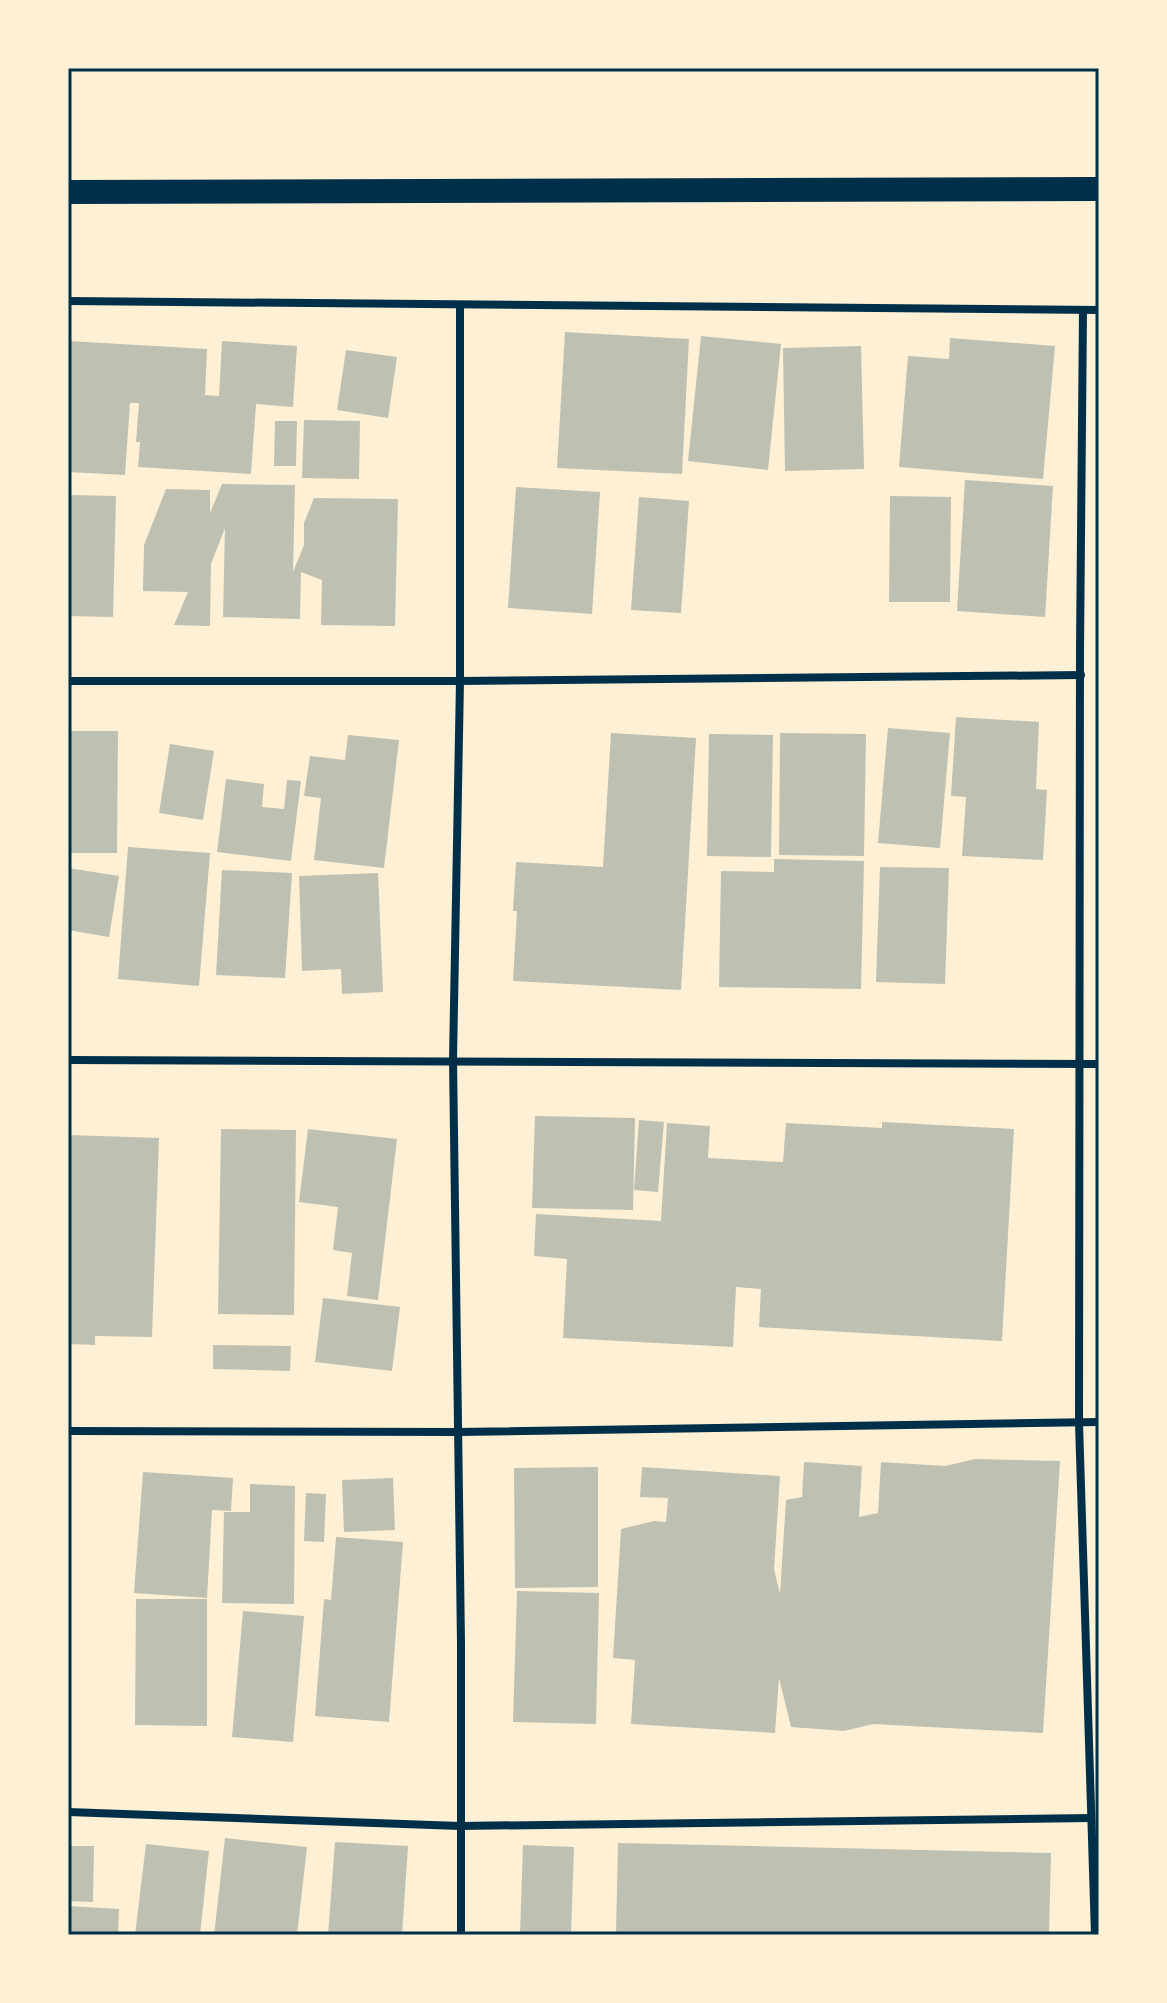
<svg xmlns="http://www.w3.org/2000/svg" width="1167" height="2003" font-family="'DejaVu Sans',sans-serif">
	<rect width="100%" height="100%" fill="#fdf0d5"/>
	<!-- building -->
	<g fill="#bec0b2">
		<polygon points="565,332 689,339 682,474 557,468"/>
		<polygon points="701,336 781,344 768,470 688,461"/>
		<polygon points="950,338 1055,346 1043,479 899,467 908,356 949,359"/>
		<polygon points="68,341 207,349 205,395 219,396 222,341 297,346 293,407 256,404 251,474 138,467 140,442 136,442 139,403 130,403 125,475 68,472"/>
		<polygon points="861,346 864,469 785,471 783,348"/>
		<polygon points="346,350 397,357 388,418 337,410"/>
		<polygon points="304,420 360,421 359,479 302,478"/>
		<polygon points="275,421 297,421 296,466 274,466"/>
		<polygon points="965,480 1053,486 1045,617 957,611"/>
		<polygon points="222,484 295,485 293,572 304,545 304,523 314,498 398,499 395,626 321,625 322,580 301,572 300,619 223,617 225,528 211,564 210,626 174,625 188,592 143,591 144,545 166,489 210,490 210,513"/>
		<polygon points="516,487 600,492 592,614 508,608"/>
		<polygon points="68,495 116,496 113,617 68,616"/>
		<polygon points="890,496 951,497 950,602 889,602"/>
		<polygon points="639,497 689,501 681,613 631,610"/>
		<polygon points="956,717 1039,722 1036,789 1047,790 1043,860 962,856 966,797 951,796"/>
		<polygon points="888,728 950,733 940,848 878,843"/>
		<polygon points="68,731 118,731 117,853 68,853"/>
		<polygon points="611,733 696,738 681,990 513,981 517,911 513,911 516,862 603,867"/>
		<polygon points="780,733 866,734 864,856 779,855"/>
		<polygon points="709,734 773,735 771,857 707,856"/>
		<polygon points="348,735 399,740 384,868 314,860 321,798 304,796 310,756 345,760"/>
		<polygon points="170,744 214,751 203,820 159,813"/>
		<polygon points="226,779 264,784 262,807 284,809 287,780 301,781 291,861 217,852"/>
		<polygon points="128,847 210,853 199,986 118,979"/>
		<polygon points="774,859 864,861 861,989 719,987 721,871 774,872"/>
		<polygon points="880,867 949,868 945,984 876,982"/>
		<polygon points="68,868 119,876 109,937 68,930"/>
		<polygon points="222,870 292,873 285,978 216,975"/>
		<polygon points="378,873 383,992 342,994 341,969 302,971 299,876"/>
		<polygon points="535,1116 635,1118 633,1210 532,1208"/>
		<polygon points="639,1120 664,1122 658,1192 634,1190"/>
		<polygon points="882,1122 1014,1129 1002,1341 759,1327 761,1289 736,1287 733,1347 563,1338 567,1259 534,1256 536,1214 661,1221 667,1123 710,1126 708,1158 783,1162 786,1123 882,1128"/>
		<polygon points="221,1129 296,1130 294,1315 218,1314"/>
		<polygon points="308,1129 397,1139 378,1300 347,1296 352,1253 333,1250 338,1207 299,1202"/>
		<polygon points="68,1135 159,1138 152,1337 95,1336 95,1345 68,1344"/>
		<polygon points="323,1298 400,1307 392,1371 315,1362"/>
		<polygon points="213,1345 291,1346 290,1371 213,1369"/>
		<polygon points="975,1459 1060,1461 1043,1733 873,1724 844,1731 791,1727 779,1678 775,1733 631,1724 635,1660 613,1658 621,1529 654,1521 666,1522 668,1498 640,1497 642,1467 780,1476 774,1569 780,1594 786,1500 802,1497 804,1462 862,1466 859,1517 878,1513 881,1462 945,1466"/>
		<polygon points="598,1467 598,1587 515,1588 514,1468"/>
		<polygon points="143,1472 233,1478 231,1511 212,1510 207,1598 134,1593"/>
		<polygon points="393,1478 395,1530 344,1532 342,1480"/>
		<polygon points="250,1484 295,1486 294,1604 222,1603 224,1512 250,1512"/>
		<polygon points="306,1493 326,1494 324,1542 304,1541"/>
		<polygon points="336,1537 403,1542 389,1722 315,1716 324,1599 331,1600"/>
		<polygon points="517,1591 599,1593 596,1724 513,1722"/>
		<polygon points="136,1599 207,1599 207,1726 135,1725"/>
		<polygon points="243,1611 304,1616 293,1742 232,1737"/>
		<polygon points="225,1838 307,1847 297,1935 214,1935"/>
		<polygon points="335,1842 408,1846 402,1935 328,1935"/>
		<polygon points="618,1843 1051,1853 1049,1935 616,1935"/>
		<polygon points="146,1844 209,1851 200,1935 135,1935"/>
		<polygon points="523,1845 574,1847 571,1935 520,1935"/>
		<polygon points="68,1846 94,1846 93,1902 68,1901"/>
		<polygon points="68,1906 119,1909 118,1935 68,1935"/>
	</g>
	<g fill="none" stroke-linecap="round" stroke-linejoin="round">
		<!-- minor -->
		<g stroke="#003049" stroke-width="8">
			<polyline points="68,301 1099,310"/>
			<polyline points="460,305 460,681 453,1060 461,1643 461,1935"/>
			<polyline points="1083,310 1080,649 1079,1423 1095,1935"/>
			<polyline points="68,681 460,681 1081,675"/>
			<polyline points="68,1060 1099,1064"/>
			<polyline points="68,1431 458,1432 1099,1422"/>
			<polyline points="68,1812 460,1826 1091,1818"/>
		</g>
		<!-- motorway -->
		<polyline stroke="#003049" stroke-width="24" points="68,192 1099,189"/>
	</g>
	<!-- border -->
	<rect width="1167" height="2003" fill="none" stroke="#fdf0d5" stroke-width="140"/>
	<rect x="70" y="70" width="1027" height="1863" fill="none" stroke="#003049" stroke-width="3"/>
</svg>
